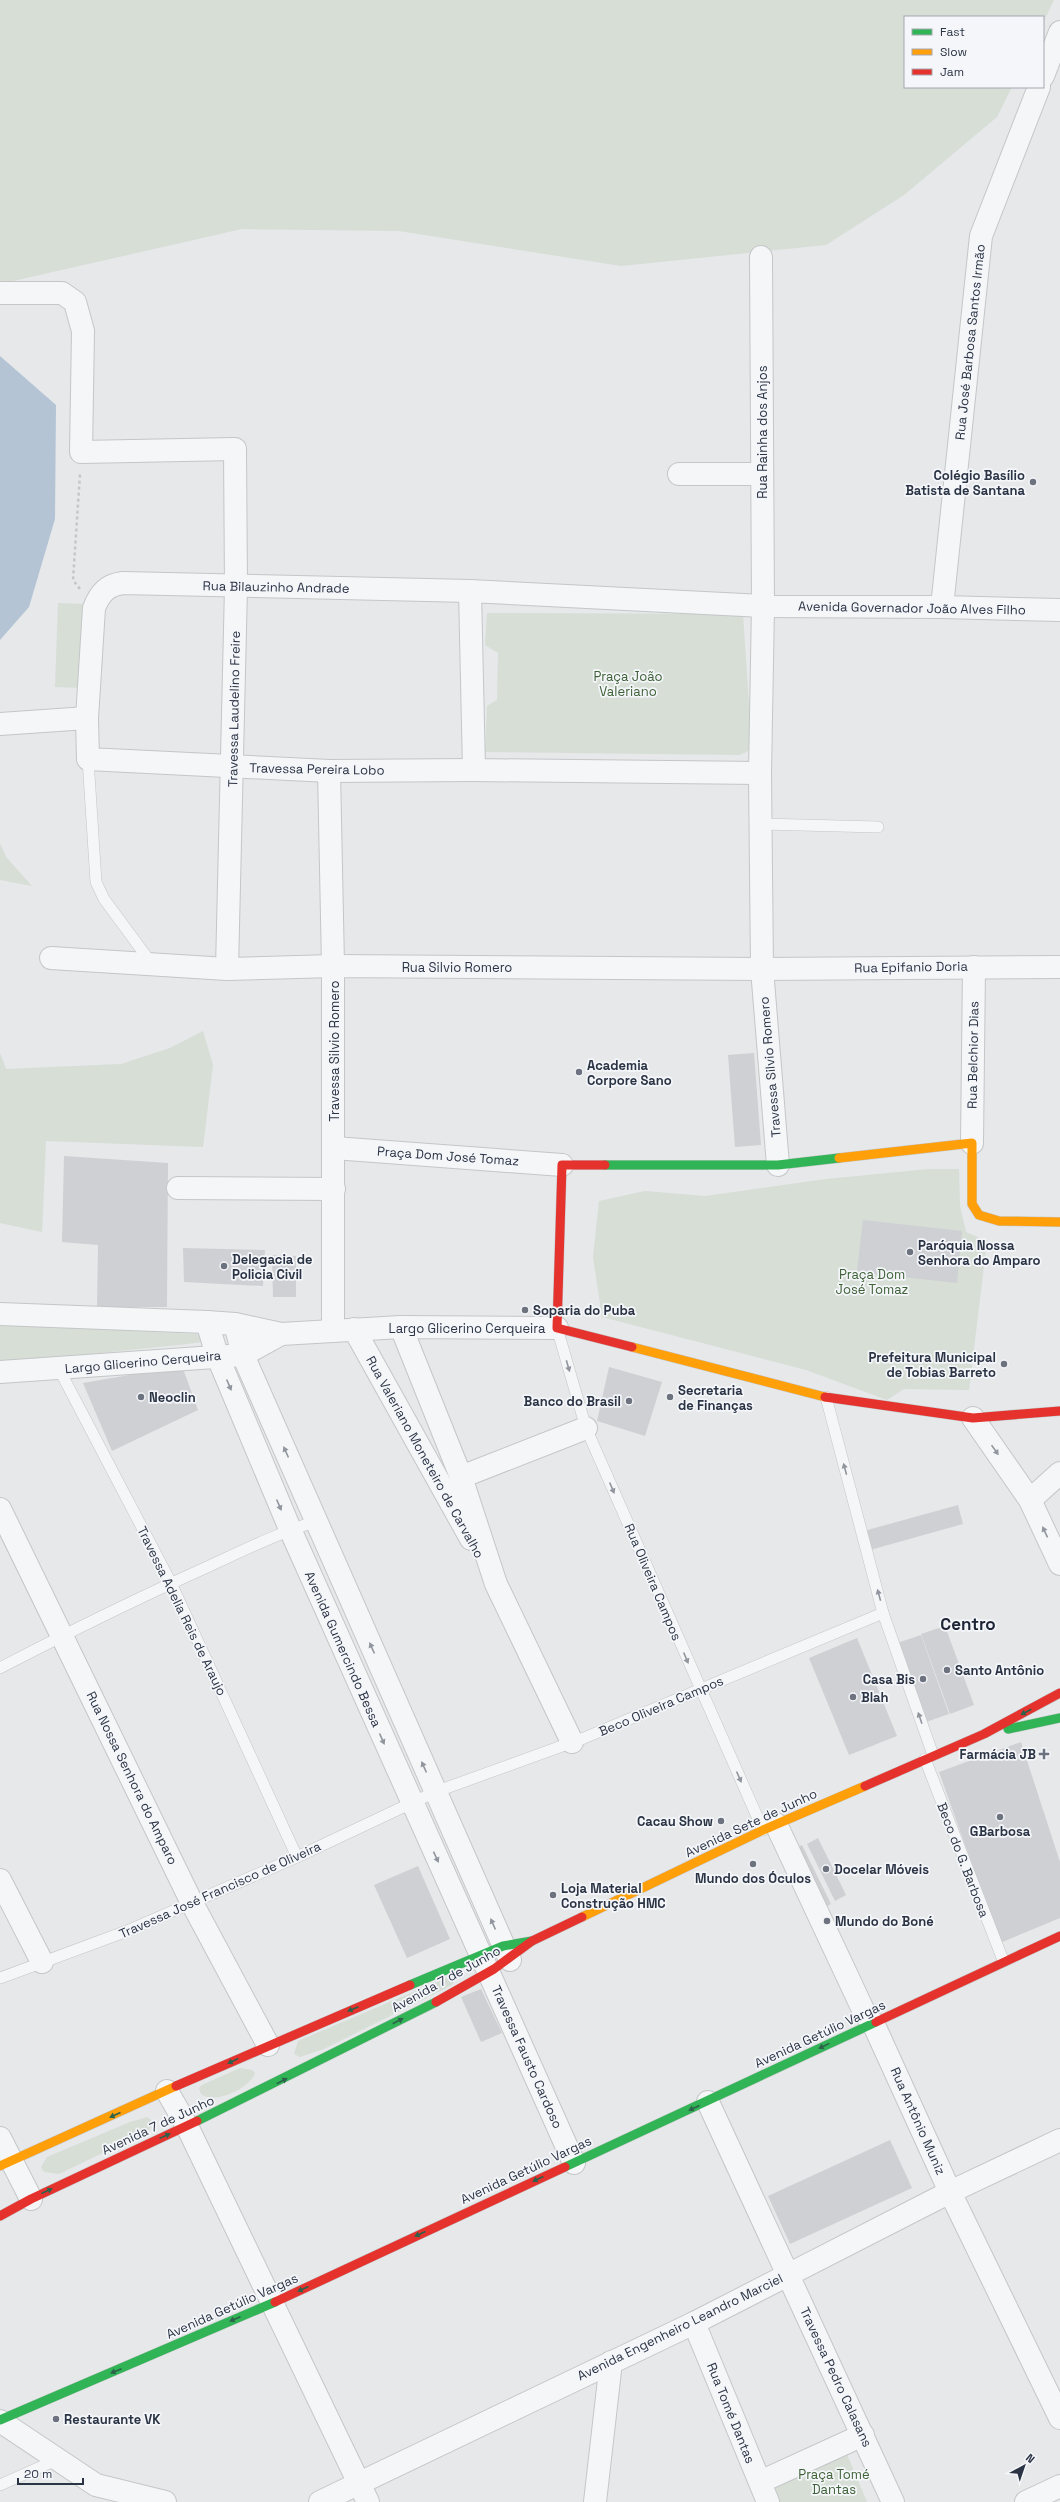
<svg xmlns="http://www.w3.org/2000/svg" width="1060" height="2502" font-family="'Space Grotesk',sans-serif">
	<rect width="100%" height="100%" fill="#e6e8ea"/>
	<!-- green -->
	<g fill="#d6ded6">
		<polygon points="0,0 1054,0 1043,23 1043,17 905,17 905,87 1012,87 997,117 904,195 826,245 621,266 399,231 242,229 0,284"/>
		<polygon points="58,603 84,604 80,688 55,687"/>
		<polygon points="487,613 743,614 752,749 740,755 485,752 487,706 497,700 498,653 485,645"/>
		<polygon points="0,843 6,857 32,886 0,880"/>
		<polygon points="203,1031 213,1065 203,1147 46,1141 42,1232 0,1223 0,1053 6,1069 121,1064 170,1048"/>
		<polygon points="929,1169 959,1169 960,1206 966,1232 987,1241 969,1390 904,1389 887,1400 806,1370 602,1317 593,1257 599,1201 645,1191 705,1196 826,1179"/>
		<polygon points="0,1324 196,1334 202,1337 201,1342 188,1344 3,1363 0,1362"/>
		<polygon points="453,1975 456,1978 452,1985 324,2049 300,2057 294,2054 298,2041"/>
		<path d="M 240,2068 L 252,2070 L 255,2073 C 250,2088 215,2105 201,2094 L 199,2088 L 202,2085 Z"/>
		<polygon points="147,2117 151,2120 152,2125 148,2131 59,2174 44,2172 41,2167 47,2157 130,2122"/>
		<polygon points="846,2452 867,2502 764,2502 759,2491"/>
	</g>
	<!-- water -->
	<polygon fill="#b4c4d5" points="0,356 56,405 55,519 29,607 0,640"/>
	<!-- building -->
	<g fill="#ced0d3">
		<polygon points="754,1053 761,1145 735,1147 728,1055"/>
		<polygon points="64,1156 168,1163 167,1307 97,1307 98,1245 62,1242"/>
		<polygon points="863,1220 962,1231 957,1283 857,1272"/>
		<polygon points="183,1248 265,1250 263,1286 184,1282"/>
		<polygon points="272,1255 296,1256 296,1297 273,1297"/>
		<polygon points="182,1366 198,1410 112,1451 83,1383"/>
		<polygon points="609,1367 662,1382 645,1436 597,1421"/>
		<polygon points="958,1505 963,1524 870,1550 864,1531"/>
		<polygon points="945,1626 974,1705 950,1714 921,1634"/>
		<polygon points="921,1635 949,1714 926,1722 897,1643"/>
		<polygon points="857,1638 897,1736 849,1755 809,1658"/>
		<polygon points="1021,1742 1060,1862 1060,1918 1000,1943 939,1772"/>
		<polygon points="818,1838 846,1895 835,1901 807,1844"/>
		<polygon points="802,1845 831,1904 818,1911 788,1852"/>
		<polygon points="418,1866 450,1939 407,1958 374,1885"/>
		<polygon points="481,1989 502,2033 481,2042 461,1997"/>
		<polygon points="890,2140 912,2188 790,2244 768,2196"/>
	</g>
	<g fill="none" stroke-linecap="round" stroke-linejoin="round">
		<!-- lane casing -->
		<g stroke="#c4c6c8" stroke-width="12">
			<g id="lane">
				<polyline points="88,759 96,882 104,899 152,964"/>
				<polyline points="760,824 878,827"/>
				<polyline points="557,1328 586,1428 763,1830"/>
				<polyline points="59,1369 171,1583 297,1857"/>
				<polyline points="826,1397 883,1613 933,1755"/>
				<path d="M 0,1668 C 67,1633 136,1599 205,1568 C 242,1551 278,1533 317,1521"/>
				<polyline points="925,1759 1003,1960"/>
				<polyline points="0,1978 127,1931 297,1857 435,1792 584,1738 883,1613"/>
				<polyline points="0,2485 56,2460"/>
			</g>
		</g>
		<!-- street casing -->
		<g stroke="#c4c6c8" stroke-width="24">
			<g id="street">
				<polyline points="1043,76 1060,32"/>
				<polyline points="761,257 763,606 760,773 762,969 778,1165"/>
				<polyline points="0,293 62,293 75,302 83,331 81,452 235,449 236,587 227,969"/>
				<polyline points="679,474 762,474"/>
				<path d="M 470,591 L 123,583 C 107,585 100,593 94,608 L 87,718 L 88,759 L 329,771 L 474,770"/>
				<polyline points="942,607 981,236 1039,87"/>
				<polyline points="0,724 87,718"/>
				<polyline points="329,771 333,966 333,1331"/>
				<polyline points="760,773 474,770 470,591 763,606 942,607 1060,610"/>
				<polyline points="51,958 227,969 333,966 762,969 1060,967"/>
				<polyline points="972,1143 974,967"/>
				<polyline points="334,1148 562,1165"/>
				<polyline points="178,1188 334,1189"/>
				<polyline points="0,1314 207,1322 235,1324 281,1334 401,1327 557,1328"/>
				<polyline points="207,1322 217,1355 290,1529 574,2163"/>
				<polyline points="235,1324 243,1355 510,1960"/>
				<polyline points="401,1327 461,1477 496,1584 572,1742"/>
				<polyline points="354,1329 471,1539"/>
				<polyline points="0,1372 243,1355 281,1334"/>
				<polyline points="973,1418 1030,1500 1060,1564"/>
				<polyline points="461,1477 586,1428"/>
				<polyline points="1030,1500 1060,1473"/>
				<polyline points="0,1509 192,1903 268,2045"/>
				<polyline points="776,1824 865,2014 873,2023 950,2192 1060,2418"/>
				<polyline points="0,1880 42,1962"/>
				<polyline points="167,2091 187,2126 368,2502"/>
				<polyline points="708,2102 893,2502"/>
				<polyline points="0,2138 31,2199"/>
				<polyline points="694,2323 768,2502"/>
				<polyline points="0,2421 96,2485 165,2502"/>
				<polyline points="760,2482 863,2435"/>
				<polyline points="320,2502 694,2323 950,2192 1060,2140"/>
				<polyline points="595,2502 611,2362"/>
				<polyline points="1026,2502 1060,2486"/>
			</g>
		</g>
		<!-- fast casing -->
		<g stroke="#c4c6c8" stroke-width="10">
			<g id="fast">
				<polyline points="605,1165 778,1165 839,1158"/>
				<polyline points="1008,1729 1060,1718"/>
				<polyline points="410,1985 503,1946 532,1941"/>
				<polyline points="197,2121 436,2002"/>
				<polyline points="565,2167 876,2022"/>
				<polyline points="0,2420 275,2302"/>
			</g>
		</g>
		<!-- slow casing -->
		<g stroke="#c4c6c8" stroke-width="10">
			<g id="slow">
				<polyline points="839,1158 972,1143 972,1204 979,1215 999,1221 1060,1222"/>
				<polyline points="632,1347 825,1397"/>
				<polyline points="582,1917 763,1830 865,1786"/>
				<polyline points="0,2166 176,2086"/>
			</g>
		</g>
		<!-- jam casing -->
		<g stroke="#c4c6c8" stroke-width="10">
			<g id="jam">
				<polyline points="605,1165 562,1165 557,1328 632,1347"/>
				<polyline points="825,1397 973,1418 1060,1411"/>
				<polyline points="865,1786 984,1734 1060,1693"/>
				<polyline points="436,2002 494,1969 532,1941 582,1917"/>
				<polyline points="876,2022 1060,1936"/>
				<polyline points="176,2086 410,1985"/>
				<polyline points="0,2216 31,2199 197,2121"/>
				<polyline points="275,2302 565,2167"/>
			</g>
		</g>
		<!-- path -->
		<polyline stroke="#c5c6ca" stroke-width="2.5" stroke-dasharray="3 3" stroke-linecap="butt" points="80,589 73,580 80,474"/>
		<!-- lane -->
		<use href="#lane" stroke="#f5f6f7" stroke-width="11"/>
		<!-- street -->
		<use href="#street" stroke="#f5f6f7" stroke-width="22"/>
		<!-- fast -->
		<use href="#fast" stroke="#30b455" stroke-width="9"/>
		<!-- slow -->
		<use href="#slow" stroke="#ff9f0a" stroke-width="9"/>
		<!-- jam -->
		<use href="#jam" stroke="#e5322d" stroke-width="9"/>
	</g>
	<!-- one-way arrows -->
	<defs><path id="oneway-solid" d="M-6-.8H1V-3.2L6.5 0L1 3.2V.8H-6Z"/></defs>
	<g fill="#90959e">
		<use href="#oneway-solid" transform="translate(568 1366) rotate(74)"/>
		<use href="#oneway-solid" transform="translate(229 1385) rotate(67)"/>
		<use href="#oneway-solid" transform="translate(995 1450) rotate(55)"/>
		<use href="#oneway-solid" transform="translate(286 1452) rotate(-114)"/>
		<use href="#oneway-solid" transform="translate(845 1469) rotate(-105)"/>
		<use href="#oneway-solid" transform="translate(612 1488) rotate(67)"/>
		<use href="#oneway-solid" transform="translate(279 1505) rotate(67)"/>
		<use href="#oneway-solid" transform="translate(1045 1532) rotate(-115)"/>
		<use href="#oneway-solid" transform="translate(879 1595) rotate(-105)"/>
		<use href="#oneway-solid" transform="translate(372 1648) rotate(-114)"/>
		<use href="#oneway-solid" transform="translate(686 1658) rotate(67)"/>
		<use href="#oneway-solid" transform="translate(920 1718) rotate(-109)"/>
		<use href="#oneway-solid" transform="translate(382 1739) rotate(66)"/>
		<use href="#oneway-solid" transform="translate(424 1767) rotate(-114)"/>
		<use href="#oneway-solid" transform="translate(739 1777) rotate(66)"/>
		<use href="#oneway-solid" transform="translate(436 1857) rotate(65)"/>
		<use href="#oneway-solid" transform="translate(493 1924) rotate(-114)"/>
	</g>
	<g fill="#2d614b">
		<use href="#oneway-solid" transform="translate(1026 1712) rotate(152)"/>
		<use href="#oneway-solid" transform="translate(353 2009) rotate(157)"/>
		<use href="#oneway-solid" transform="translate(398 2021) rotate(-27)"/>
		<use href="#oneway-solid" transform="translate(824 2046) rotate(154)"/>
		<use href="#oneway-solid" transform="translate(233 2061) rotate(155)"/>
		<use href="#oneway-solid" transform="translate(282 2081) rotate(-27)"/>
		<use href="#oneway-solid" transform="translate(694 2108) rotate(156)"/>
		<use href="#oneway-solid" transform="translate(115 2115) rotate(156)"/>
		<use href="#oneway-solid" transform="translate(165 2136) rotate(-25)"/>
		<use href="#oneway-solid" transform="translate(538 2179) rotate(155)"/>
		<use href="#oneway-solid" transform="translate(47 2191) rotate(-25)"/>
		<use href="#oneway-solid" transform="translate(420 2234) rotate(155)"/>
		<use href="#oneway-solid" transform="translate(303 2289) rotate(155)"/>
		<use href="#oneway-solid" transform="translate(235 2319) rotate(157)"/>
		<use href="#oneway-solid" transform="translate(116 2371) rotate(157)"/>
	</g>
	<!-- markers -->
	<g fill="#6c737f" stroke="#f4f6f9" stroke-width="1.5">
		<circle cx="1033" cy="482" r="4"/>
		<circle cx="579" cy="1072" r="4"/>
		<circle cx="910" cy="1252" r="4"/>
		<circle cx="224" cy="1266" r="4"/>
		<circle cx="525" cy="1310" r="4"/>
		<circle cx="1004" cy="1364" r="4"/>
		<circle cx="141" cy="1397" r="4"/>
		<circle cx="670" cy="1397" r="4"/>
		<circle cx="629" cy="1401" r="4"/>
		<circle cx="947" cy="1670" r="4"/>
		<circle cx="923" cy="1679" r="4"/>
		<circle cx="853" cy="1697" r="4"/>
		<path d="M1042 1748h4v4h4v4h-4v4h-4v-4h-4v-4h4z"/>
		<circle cx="1000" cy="1817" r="4"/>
		<circle cx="721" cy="1821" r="4"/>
		<circle cx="753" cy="1864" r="4"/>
		<circle cx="826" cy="1869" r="4"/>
		<circle cx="553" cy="1895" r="4"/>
		<circle cx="827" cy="1921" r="4"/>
		<circle cx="56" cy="2419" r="4"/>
	</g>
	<g text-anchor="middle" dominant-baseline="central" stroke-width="3.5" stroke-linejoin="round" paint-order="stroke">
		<!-- street labels -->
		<g font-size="13" fill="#2b3445" stroke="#f4f6f9">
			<text transform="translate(970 342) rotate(-84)">Rua José Barbosa Santos Irmão</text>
			<text transform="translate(762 432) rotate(-90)">Rua Rainha dos Anjos</text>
			<text transform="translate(276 587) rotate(1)">Rua Bilauzinho Andrade</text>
			<text transform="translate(912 608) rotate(1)">Avenida Governador João Alves Filho</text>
			<text transform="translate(234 709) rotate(-89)">Travessa Laudelino Freire</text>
			<text transform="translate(317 769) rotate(1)">Travessa Pereira Lobo</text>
			<text x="457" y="967">Rua Silvio Romero</text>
			<text transform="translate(911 967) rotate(-1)">Rua Epifanio Doria</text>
			<text transform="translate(334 1051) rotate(-90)">Travessa Silvio Romero</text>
			<text transform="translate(973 1055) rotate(-89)">Rua Belchior Dias</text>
			<text transform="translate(770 1067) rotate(-95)">Travessa Silvio Romero</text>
			<text transform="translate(448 1156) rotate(4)">Praça Dom José Tomaz</text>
			<text x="467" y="1328">Largo Glicerino Cerqueira</text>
			<text transform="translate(143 1362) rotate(-5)">Largo Glicerino Cerqueira</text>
			<text transform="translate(425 1457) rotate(61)">Rua Valeriano Moneteiro de Carvalho</text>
			<text transform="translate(653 1582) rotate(67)">Rua Oliveira Campos</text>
			<text transform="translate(182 1611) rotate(64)">Travessa Adelia Reis de Araujo</text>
			<text transform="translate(343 1649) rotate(66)">Avenida Gumercindo Bessa</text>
			<text transform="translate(661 1706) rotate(-23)">Beco Oliveira Campos</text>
			<text transform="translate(132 1778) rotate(64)">Rua Nossa Senhora do Amparo</text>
			<text transform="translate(751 1823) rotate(-25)">Avenida Sete de Junho</text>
			<text transform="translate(963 1860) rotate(69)">Beco do G. Barbosa</text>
			<text transform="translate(220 1890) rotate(-24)">Travessa José Francisco de Oliveira</text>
			<text transform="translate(446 1979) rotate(-29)">Avenida 7 de Junho</text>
			<text transform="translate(820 2034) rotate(-25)">Avenida Getúlio Vargas</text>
			<text transform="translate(527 2057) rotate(66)">Travessa Fausto Cardoso</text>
			<text transform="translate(918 2121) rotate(66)">Rua Antônio Muniz</text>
			<text transform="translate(158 2125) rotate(-25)">Avenida 7 de Junho</text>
			<text transform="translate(526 2170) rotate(-25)">Avenida Getúlio Vargas</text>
			<text transform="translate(232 2306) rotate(-24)">Avenida Getúlio Vargas</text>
			<text transform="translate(680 2327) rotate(-26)">Avenida Engenheiro Leandro Marciel</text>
			<text transform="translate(836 2377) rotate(65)">Travessa Pedro Calasans</text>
			<text transform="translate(731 2413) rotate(68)">Rua Tomé Dantas</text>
		</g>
		<!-- poi labels -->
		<g font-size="13" font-weight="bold" fill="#2b3445" stroke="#f4f6f9" text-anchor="start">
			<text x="1025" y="475" text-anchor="end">Colégio Basílio<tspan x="1025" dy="15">Batista de Santana</tspan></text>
			<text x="587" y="1065">Academia<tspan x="587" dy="15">Corpore Sano</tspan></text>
			<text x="918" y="1245">Paróquia Nossa<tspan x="918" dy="15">Senhora do Amparo</tspan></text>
			<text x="232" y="1259">Delegacia de<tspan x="232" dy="15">Policia Civil</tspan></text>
			<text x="533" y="1310">Soparia do Puba</text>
			<text x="996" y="1357" text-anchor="end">Prefeitura Municipal<tspan x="996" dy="15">de Tobias Barreto</tspan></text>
			<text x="678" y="1390">Secretaria<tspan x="678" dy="15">de Finanças</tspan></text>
			<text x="149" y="1397">Neoclin</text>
			<text x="621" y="1401" text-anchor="end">Banco do Brasil</text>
			<text x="955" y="1670">Santo Antônio</text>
			<text x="915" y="1679" text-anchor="end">Casa Bis</text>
			<text x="861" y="1697">Blah</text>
			<text x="1036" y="1754" text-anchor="end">Farmácia JB</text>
			<text x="713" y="1821" text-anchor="end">Cacau Show</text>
			<text x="1000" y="1831" text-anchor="middle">GBarbosa</text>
			<text x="834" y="1869">Docelar Móveis</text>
			<text x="753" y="1878" text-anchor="middle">Mundo dos Óculos</text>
			<text x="561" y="1888">Loja Material<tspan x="561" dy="15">Construção HMC</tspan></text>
			<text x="835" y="1921">Mundo do Boné</text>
			<text x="64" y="2419">Restaurante VK</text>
		</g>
		<!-- park labels -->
		<g font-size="13" fill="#3f6138" stroke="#f4f6f9">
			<text x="628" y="676">Praça João<tspan x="628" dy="15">Valeriano</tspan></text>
			<text x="872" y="1274">Praça Dom<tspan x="872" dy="15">José Tomaz</tspan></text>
			<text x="834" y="2474">Praça Tomé<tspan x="834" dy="15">Dantas</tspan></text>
		</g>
		<!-- district labels -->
		<g font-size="17" font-weight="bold" fill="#1d2536" stroke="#f4f6f9">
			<text x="968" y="1624">Centro</text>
		</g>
	</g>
	<!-- legend -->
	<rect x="904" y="16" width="140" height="72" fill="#f4f6f9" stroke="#a4a8b1"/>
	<rect x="912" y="29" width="20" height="6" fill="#30b455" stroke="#a4a8b1"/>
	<text x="940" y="36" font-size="12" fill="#2b3445">Fast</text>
	<rect x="912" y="49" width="20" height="6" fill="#ff9f0a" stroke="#a4a8b1"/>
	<text x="940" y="56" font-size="12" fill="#2b3445">Slow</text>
	<rect x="912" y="69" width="20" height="6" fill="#e5322d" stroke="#a4a8b1"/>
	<text x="940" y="76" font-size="12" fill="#2b3445">Jam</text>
	<!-- north arrow -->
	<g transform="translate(1024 2466) rotate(40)" stroke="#f4f6f9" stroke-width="3" paint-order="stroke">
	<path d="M0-3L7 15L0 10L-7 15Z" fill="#2b3445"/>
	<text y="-6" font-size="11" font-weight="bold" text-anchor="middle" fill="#2b3445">N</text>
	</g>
	<!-- scale -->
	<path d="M18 2478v6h65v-6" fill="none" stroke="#2b3445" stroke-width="2"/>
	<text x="24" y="2478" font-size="12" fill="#2b3445" stroke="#f4f6f9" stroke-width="3" paint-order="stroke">20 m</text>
</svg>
